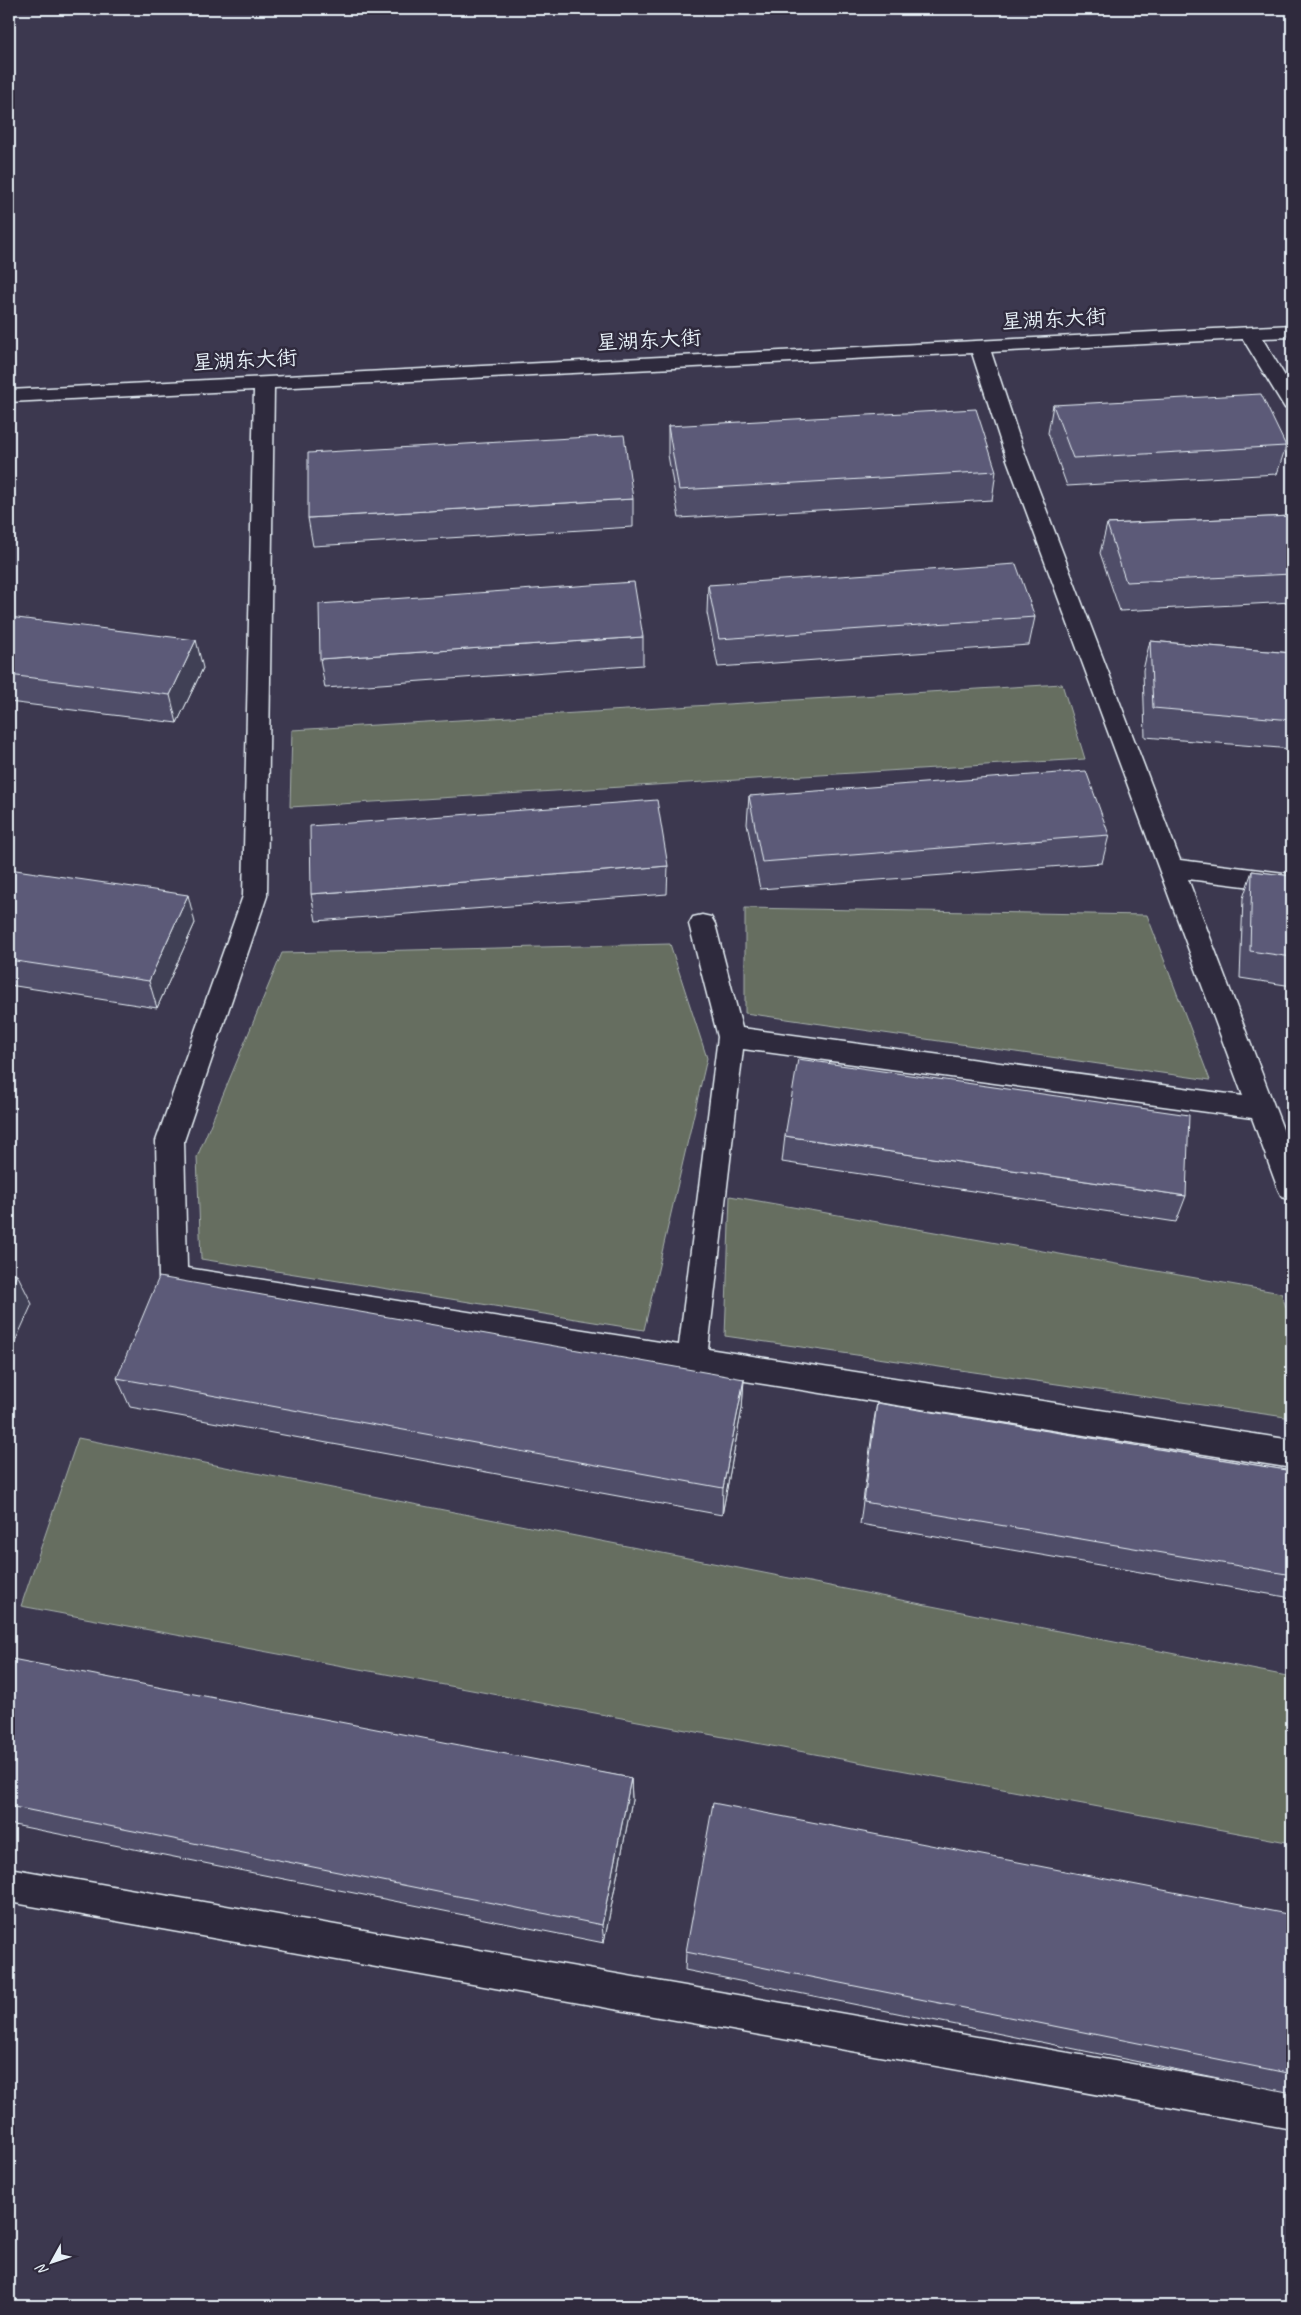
<svg xmlns="http://www.w3.org/2000/svg" width="1301" height="2315" font-family="Caveat,'LXGW WenKai TC',sans-serif">
	<rect width="100%" height="100%" fill="#3c384f"/>
	<filter id="ink" filterUnits="userSpaceOnUse"><feTurbulence type="fractalNoise" baseFrequency=".02" numOctaves="2"/><feDisplacementMap in="SourceGraphic" scale="10" xChannelSelector="R" yChannelSelector="G"/><feConvolveMatrix kernelMatrix="1 2 1 2 8 2 1 2 1" color-interpolation-filters="sRGB"/></filter>
	<g filter="url(#ink)">
		<!-- green -->
		<g fill="#666e61" stroke="#a7b0ac">
			<polygon points="1062,684 1085,759 290,807 292,730"/>
			<polygon points="745,908 1147,915 1210,1080 745,1013"/>
			<polygon points="670,944 707,1058 644,1330 201,1259 197,1157 282,953"/>
			<polygon points="730,1196 1281,1293 1292,1324 1292,1418 725,1336"/>
			<polygon points="78,1438 1292,1677 1292,1843 21,1606"/>
		</g>
		<g fill="none" stroke-linecap="round" stroke-linejoin="round">
			<!-- minor casing -->
			<g stroke="#e8f1f8" stroke-width="3">
				<g id="minor">
					<path d="M 1292,325 L 1292,337 L 1262,338 L 1292,388 L 1292,410 L 1285,408 L 1243,339 L 991,352 L 1022,446 L 1180,860 L 1292,874 L 1292,892 L 1188,879 L 1292,1153 L 1292,1200 L 1282,1197 L 1278,1189 L 1252,1118 L 743,1049 L 708,1349 L 1292,1440 L 1292,1468 L 173,1290 L 163,1287 L 159,1278 L 156,1141 L 243,896 L 254,390 L 9,402 L 9,390 ZM 972,353 L 1002,446 L 1243,1096 L 742,1028 L 715,924 L 711,917 L 702,915 L 693,917 L 689,924 L 718,1037 L 679,1345 L 187,1268 L 184,1141 L 267,896 L 274,388 Z"/>
					<polygon points="9,1868 1292,2092 1292,2129 9,1902"/>
				</g>
			</g>
			<!-- minor -->
			<use href="#minor" fill="#2f2a3d" fill-rule="evenodd"/>
		</g>
		<!-- wall -->
		<g fill="#4f4d67" stroke="#e8f1f8">
			<polygon points="1053,405 1286,446 1277,474 1067,486 1048,433"/>
			<polygon points="668,426 996,471 992,500 679,518 668,455"/>
			<polygon points="633,499 633,527 313,546 308,518"/>
			<polygon points="1292,516 1292,602 1120,611 1100,553 1107,524"/>
			<polygon points="708,585 1035,617 1029,645 718,667 707,613"/>
			<polygon points="9,617 203,668 177,723 9,702"/>
			<polygon points="643,637 643,665 325,688 320,659"/>
			<polygon points="1150,641 1292,653 1292,749 1145,737 1143,670"/>
			<polygon points="749,796 1109,835 1102,863 760,889 747,824"/>
			<polygon points="668,866 667,894 316,921 311,894"/>
			<polygon points="9,869 195,923 157,1008 9,985"/>
			<polygon points="1252,871 1292,876 1292,986 1240,978 1243,898"/>
			<polygon points="785,1136 1186,1196 1176,1222 782,1162"/>
			<polygon points="117,1378 744,1379 742,1408 722,1515 130,1407"/>
			<polygon points="877,1403 1292,1471 1292,1598 860,1524 873,1426"/>
			<polygon points="9,1667 631,1778 632,1800 604,1943 9,1824"/>
			<polygon points="1292,1915 1292,2093 685,1970 686,1952"/>
		</g>
		<!-- shaded-wall -->
		<g fill="#403f54" stroke="#e8f1f8">
			<polygon points="196,640 203,668 177,723 170,695"/>
			<polygon points="188,895 195,923 157,1008 149,981"/>
			<polygon points="17,1274 32,1304 9,1355 9,1292"/>
			<polygon points="744,1379 742,1408 722,1515 723,1488"/>
			<polygon points="631,1778 632,1800 604,1943 602,1925"/>
		</g>
		<!-- building -->
		<g fill="#5c5a78" stroke="#e8f1f8">
			<polygon points="1261,394 1286,446 1073,458 1053,405"/>
			<polygon points="976,409 996,471 679,490 668,426"/>
			<polygon points="624,435 633,499 308,518 308,453"/>
			<polygon points="1292,516 1292,574 1126,582 1107,524"/>
			<polygon points="1016,564 1035,617 719,639 708,585"/>
			<polygon points="634,582 643,637 320,659 319,604"/>
			<polygon points="9,617 196,640 170,695 9,675"/>
			<polygon points="1150,641 1292,653 1292,720 1153,708"/>
			<polygon points="1086,771 1109,835 762,862 749,796"/>
			<polygon points="657,800 668,866 311,894 310,826"/>
			<polygon points="9,869 188,895 149,981 9,960"/>
			<polygon points="1252,871 1292,876 1292,957 1250,951"/>
			<polygon points="798,1059 1189,1115 1186,1196 785,1136"/>
			<polygon points="9,1272 17,1274 9,1292"/>
			<polygon points="159,1277 744,1379 723,1488 117,1378"/>
			<polygon points="877,1403 1292,1471 1292,1575 864,1502"/>
			<polygon points="12,1659 631,1778 602,1925 9,1806 9,1667"/>
			<polygon points="713,1803 1292,1915 1292,2074 686,1952"/>
		</g>
	</g>
	<g text-anchor="middle" dominant-baseline="central" stroke-width="5" stroke-linejoin="round" paint-order="stroke">
		<!-- far-street labels -->
		<g font-size="21" fill="#e8f1f8" stroke="#2f2a3d">
			<text transform="translate(1054 319) rotate(-3)">星湖东大街</text>
			<text transform="translate(649 340) rotate(-3)">星湖东大街</text>
			<text transform="translate(245 360) rotate(-3)">星湖东大街</text>
		</g>
	</g>
	<!-- margin -->
	<rect width="1301" height="2315" fill="none" stroke="#2f2a3d" stroke-width="30"/>
	<rect x="15" y="15" width="1271" height="2285" fill="none" stroke="#e8f1f8" stroke-width="2" filter="url(#ink)"/>
	<!-- north arrow -->
	<g transform="translate(52 2262) rotate(230)" stroke="#2f2a3d" stroke-width="4" paint-order="stroke">
	<path d="M0-4L9 19L0 12L-9 19Z" fill="#e8f1f8"/>
	<text y="-8" font-size="14" font-weight="bold" text-anchor="middle" fill="#e8f1f8">N</text>
	</g>
</svg>
